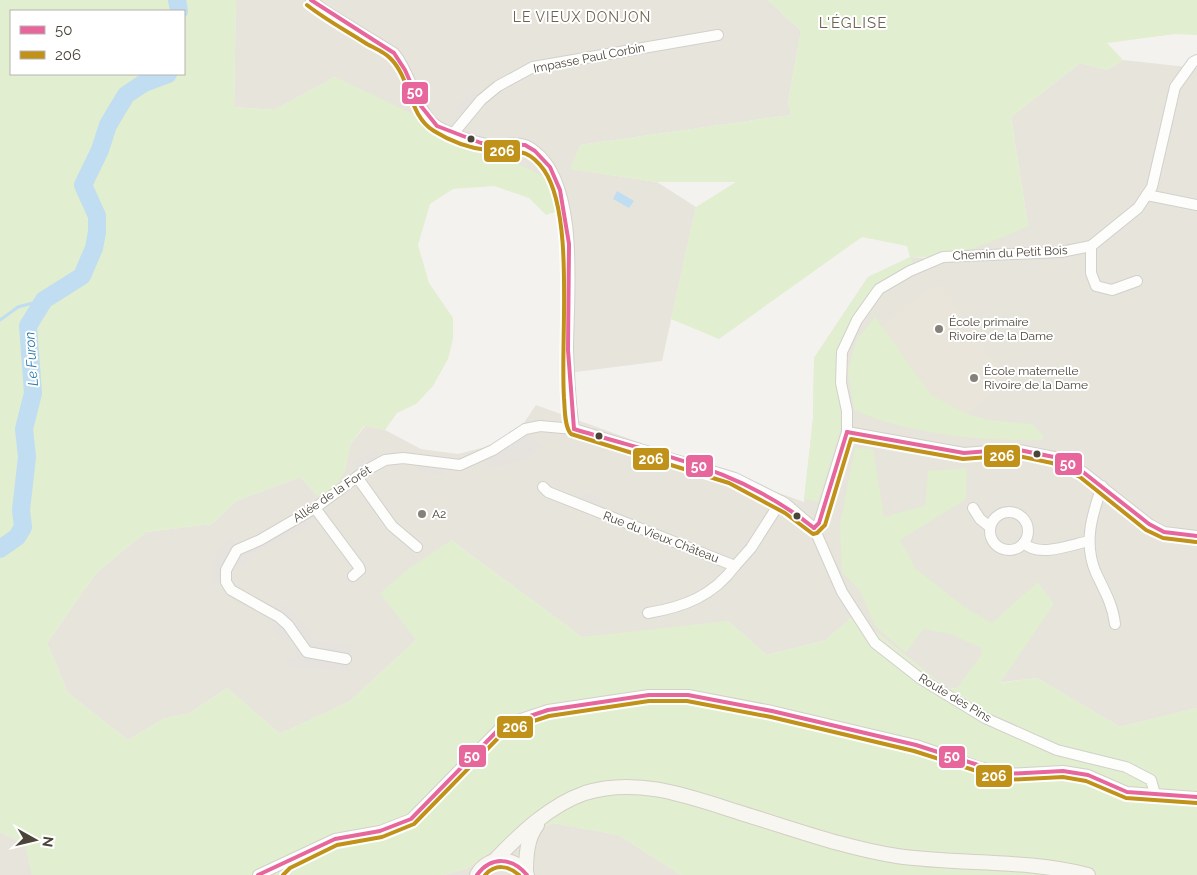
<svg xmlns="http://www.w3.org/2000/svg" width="1197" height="875" font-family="Raleway,sans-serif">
	<rect width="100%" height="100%" fill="#f4f2ee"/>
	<!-- residential -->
	<g fill="#e7e4dc">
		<polygon points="236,0 768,0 801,31 788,102 791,115 580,145 571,169 657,182 696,207 662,361 568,373 561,210 335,77 274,110 234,107"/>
		<polygon points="1123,60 1197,68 1197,708 1120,727 1037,678 948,689 854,615 826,640 767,655 728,621 666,630 582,637 451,540 416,640 350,701 280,734 227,688 190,713 163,719 128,740 68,693 47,643 97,572 146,532 212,524 236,501 300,477 318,496 345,471 350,445 365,426 385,430 421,449 458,454 493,445 519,430 536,405 804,502 813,419 814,358 868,277 911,257 925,258 1028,226 1011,117 1080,63 1107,70"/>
		<polygon points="553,823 619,835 681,875 444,875 468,868 503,843"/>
		<polygon points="0,832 26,844 32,875 0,875"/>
	</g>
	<!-- education -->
	<polygon fill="#eae5da" points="940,284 1007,380 967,414 932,407 873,335 908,303"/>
	<!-- green -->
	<g fill="#e1eecf" fill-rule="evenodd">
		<path d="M 0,0 L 236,0 L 234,107 L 274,110 L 335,77 L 543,176 L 561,210 L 546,215 L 529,198 L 494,186 L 453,189 L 430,204 L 418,245 L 429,283 L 453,318 L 453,339 L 448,359 L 433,386 L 416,404 L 397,413 L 385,430 L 364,426 L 350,445 L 345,471 L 335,488 L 318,496 L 300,477 L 236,501 L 212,524 L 146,532 L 97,572 L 47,643 L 68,693 L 128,740 L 163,719 L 190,713 L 227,688 L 280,734 L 350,701 L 416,640 L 380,593 L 407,570 L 451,540 L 582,637 L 728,621 L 767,655 L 826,640 L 854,615 L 948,689 L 957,688 L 981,655 L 982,648 L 950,634 L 923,629 L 906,653 L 875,626 L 860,591 L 842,572 L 840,525 L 855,448 L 873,449 L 884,517 L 925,506 L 928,471 L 967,468 L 966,499 L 900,540 L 916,569 L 966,608 L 992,623 L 1038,582 L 1054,604 L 1000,683 L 1037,678 L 1120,727 L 1197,708 L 1197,875 L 681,875 L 619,835 L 553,823 L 503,843 L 468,868 L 444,875 L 32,875 L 25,844 L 0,832 ZM 11,11 L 184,11 L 184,74 L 11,74 Z"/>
		<path d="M 768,0 L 1197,0 L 1197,35 L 1175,34 L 1107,43 L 1123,60 L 1107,70 L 1080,63 L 1011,117 L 1028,226 C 991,243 953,260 911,257 L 913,264 L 876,286 L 839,357 L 841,428 L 818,502 L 804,499 L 813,419 L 814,358 L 868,277 L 910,257 L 907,246 L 862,237 L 719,339 L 671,319 L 696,207 L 736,182 L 657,182 L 570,169 L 580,145 L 791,115 L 788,102 L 801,31 Z"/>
		<path d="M 875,317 L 931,395 L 967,414 L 987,420 L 1032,424 L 1043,436 L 1043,440 C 983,441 910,435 854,410 L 848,371 L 856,341 Z"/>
	</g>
	<!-- parking -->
	<g fill="#e6e3df">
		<polygon points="472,91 478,96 461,115 455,109"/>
		<polygon points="525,429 541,447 527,459 503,466 486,467 480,457"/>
		<polygon points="375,450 379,456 348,480 346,478 358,468 353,462"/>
		<polygon points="418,463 445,467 444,475 417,471"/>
		<polygon points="582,492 602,499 599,507 579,500"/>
		<polygon points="307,515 312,525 250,555 243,566 235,562 245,547"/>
		<polygon points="230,538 236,545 221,564 219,585 212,586 213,560"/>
		<polygon points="277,603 293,612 314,639 320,642 351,645 349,672 285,666 286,658 295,658 296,647 290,637 284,641 271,628 275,621 274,609"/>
	</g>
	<!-- water -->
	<polygon fill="#c0ddf1" points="617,191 634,201 629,208 613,199"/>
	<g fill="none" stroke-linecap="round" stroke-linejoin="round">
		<!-- stream -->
		<polyline stroke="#c0ddf1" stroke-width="3" points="0,320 18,307 44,300"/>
		<!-- river -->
		<g stroke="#c0ddf1" stroke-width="18">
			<polyline points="177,0 179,11"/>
			<polyline points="0,549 17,537 23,527 21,510 27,457 24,429 33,393 28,326 44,300 82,276 94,248 97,232 97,216 83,185 100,150 108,125 126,95 144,83 168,74"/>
		</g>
		<!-- minor casing -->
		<g stroke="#d2d0cb" stroke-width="12">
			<g id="minor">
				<path d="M 311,0 L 324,10 L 394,53 C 411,73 414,103 432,122 C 443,132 481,145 496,145 C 510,144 522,140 535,151 C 581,186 568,298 568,350 C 569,377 570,403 574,429"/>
				<polyline points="456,134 457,129 481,100 498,86 533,67 718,35"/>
				<polyline points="1147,195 1197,205"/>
				<polyline points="1091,246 1091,273 1096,286 1112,290 1137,281"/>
				<polyline points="847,432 964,453 1014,449 1054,457 1083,472 1149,524 1164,532 1197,536"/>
				<polyline points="357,477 392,526 417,547"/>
				<path d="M 1102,486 C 1092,515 1083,543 1096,573 C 1104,590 1113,605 1115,624"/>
				<polyline points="543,487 548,492 735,566 751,548 781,501"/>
				<polyline points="315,508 359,567 360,570 353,576"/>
				<polyline points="973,508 980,519 990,527"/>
				<circle cx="1009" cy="531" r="19"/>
				<polyline points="814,528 819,523 847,432 847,411 841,383 842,352 857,320 879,289 910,271 943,257 1061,252 1091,246 1138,208 1152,187 1175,87 1193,62 1197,60"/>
				<path d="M 1024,543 C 1038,558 1070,545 1089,541"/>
				<path d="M 648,613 C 684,607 713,596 735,566"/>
				<polyline points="346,659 307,652 288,625 279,617 231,590 226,582 226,570 237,550 260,540 315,508 365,471 385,460 403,458 460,465 493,450 525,429 540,426 574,429 735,478 785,503 814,528 842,592 875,643 921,679 985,718 1057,750 1126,767 1151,780 1155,794"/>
				<polyline points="258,875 335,839 380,831 411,819 503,725 548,710 649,695 688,695 772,711 916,745 976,766 1006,774 1063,771 1088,775 1127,792 1197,797"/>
			</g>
		</g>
		<!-- secondary casing -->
		<g stroke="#d3cfc5" stroke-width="16">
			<g id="secondary">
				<path d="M 495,860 C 520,834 550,805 585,793 C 639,776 693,798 744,814 C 794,829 845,848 897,856 C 961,865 1025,859 1088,875"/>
				<path d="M 526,872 C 526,856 527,838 537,825"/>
				<path d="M 477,875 C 488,855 515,856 527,875"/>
			</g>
		</g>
		<!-- minor -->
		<use href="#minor" stroke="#fdfdfc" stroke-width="10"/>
		<!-- secondary -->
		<use href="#secondary" stroke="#f7f6f1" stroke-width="14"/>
		<!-- bus-1 casing -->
		<g stroke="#fff" stroke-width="8">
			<g id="bus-1">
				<polyline points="311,0 394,53 405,70 421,106 437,126 481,143 525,145 535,151 550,167 560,190 569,244 568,350 574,429"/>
				<path d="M 574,429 C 662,456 740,468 814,528"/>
				<polyline points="847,432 964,453 1014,449 1054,457 1083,472 1149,524 1164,532 1197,536"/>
				<polyline points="814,528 819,523 847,432"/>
				<polyline points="258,875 335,839 380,831 411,819 503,725 548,710 649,695 688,695 772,711 916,745 1006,774 1063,771 1088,775 1127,792 1197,797"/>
				<path d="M 477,875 C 491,856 512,857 527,875"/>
			</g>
		</g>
		<!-- bus-2 casing -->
		<g stroke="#fff" stroke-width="8">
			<g id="bus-2">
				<path d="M 307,5 C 326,20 347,31 367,44 C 374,48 384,52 390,58 C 411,78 408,115 434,131 C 450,141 470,148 487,150 C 514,155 524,143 544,170 C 575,215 560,340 564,398 C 565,408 564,426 571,434 L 729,483 L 785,513 L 813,534 L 817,533 L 825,525 L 851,439 L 963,459 L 1014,455 L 1052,463 L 1080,477 L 1146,530 L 1163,538 L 1196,542"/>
				<polyline points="283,875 290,868 337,845 382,837 414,824 506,730 549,716 649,701 687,701 771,717 914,751 1005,780 1063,777 1086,781 1126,798 1197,803"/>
				<path d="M 485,875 C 495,864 508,865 519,875"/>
			</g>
		</g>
		<!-- bus-1 -->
		<use href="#bus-1" stroke="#e7679c" stroke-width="4"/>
		<!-- bus-2 -->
		<use href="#bus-2" stroke="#c0921a" stroke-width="4"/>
	</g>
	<!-- markers -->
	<g fill="#4b4439" stroke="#fff" stroke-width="2">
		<circle cx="471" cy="139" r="4.5"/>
		<circle cx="599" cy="436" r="4.5"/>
		<circle cx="1037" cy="454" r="4.5"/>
		<circle cx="797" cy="516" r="4.5"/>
	</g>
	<g fill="#868178" stroke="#fff" stroke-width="2">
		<circle cx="939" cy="329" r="5"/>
		<circle cx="974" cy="378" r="5"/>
		<circle cx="422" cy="514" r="5"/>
	</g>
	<g text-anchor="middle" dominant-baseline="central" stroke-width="4" stroke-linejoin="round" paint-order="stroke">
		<!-- street labels -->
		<g font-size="12" fill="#4b4439" stroke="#fff">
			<text transform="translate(589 58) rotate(-11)">Impasse Paul Corbin</text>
			<text transform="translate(1010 253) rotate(-3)">Chemin du Petit Bois</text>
			<text transform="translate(332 494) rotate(-34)">Allée de la Forêt</text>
			<text transform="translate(661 537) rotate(21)">Rue du Vieux Château</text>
			<text transform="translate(955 698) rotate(31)">Route des Pins</text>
		</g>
		<!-- poi labels -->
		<g font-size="12" fill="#4b4439" stroke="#fff" text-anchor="start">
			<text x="949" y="322">École primaire<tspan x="949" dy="14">Rivoire de la Dame</tspan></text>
			<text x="984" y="371">École maternelle<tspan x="984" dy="14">Rivoire de la Dame</tspan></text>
			<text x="432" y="514">A2</text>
		</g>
		<!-- neighbourhood labels -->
		<g font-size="14" letter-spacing="1" fill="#6e6250" stroke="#fff">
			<text x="582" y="17">LE VIEUX DONJON</text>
		</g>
		<!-- water labels -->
		<g font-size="14" font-style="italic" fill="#2e7ab2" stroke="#fff">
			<text transform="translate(31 359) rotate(-94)">Le Furon</text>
		</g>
		<!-- quarter labels -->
		<g font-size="15" letter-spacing="1" fill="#6e6250" stroke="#fff">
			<text x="853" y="23">L'ÉGLISE</text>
		</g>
	</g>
	<g stroke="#fff" stroke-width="2">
		<rect x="401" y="81" width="28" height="24" rx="5" fill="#e7679c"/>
		<rect x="483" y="139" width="38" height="24" rx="5" fill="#c0921a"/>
		<rect x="983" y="444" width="38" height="24" rx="5" fill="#c0921a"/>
		<rect x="632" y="447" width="38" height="24" rx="5" fill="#c0921a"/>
		<rect x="1054" y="452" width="29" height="24" rx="5" fill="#e7679c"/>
		<rect x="685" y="454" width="29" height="24" rx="5" fill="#e7679c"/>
		<rect x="496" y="715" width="38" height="24" rx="5" fill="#c0921a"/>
		<rect x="458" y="744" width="29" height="24" rx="5" fill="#e7679c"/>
		<rect x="938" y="745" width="28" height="24" rx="5" fill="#e7679c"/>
		<rect x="975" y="764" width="38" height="24" rx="5" fill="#c0921a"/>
	</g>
	<g font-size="14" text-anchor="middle" font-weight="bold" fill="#fff">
		<text x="415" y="97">50</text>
		<text x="502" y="156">206</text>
		<text x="1002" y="461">206</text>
		<text x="651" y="464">206</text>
		<text x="1068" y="469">50</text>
		<text x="699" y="471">50</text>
		<text x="515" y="732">206</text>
		<text x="472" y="761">50</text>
		<text x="952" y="761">50</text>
		<text x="994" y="781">206</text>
	</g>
	<!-- legend -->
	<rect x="10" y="10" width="175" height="65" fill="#ffffff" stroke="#b7b4b0"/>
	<rect x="20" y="26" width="25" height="8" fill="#e7679c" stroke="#b7b4b0"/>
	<text x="55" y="35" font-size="15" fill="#4b4439">50</text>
	<rect x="20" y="51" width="25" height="8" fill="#c0921a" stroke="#b7b4b0"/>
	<text x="55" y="60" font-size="15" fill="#4b4439">206</text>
	<!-- north arrow -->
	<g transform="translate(35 840) rotate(98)" stroke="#ffffff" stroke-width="4" paint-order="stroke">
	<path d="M0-4L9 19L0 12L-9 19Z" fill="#4b4439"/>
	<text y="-8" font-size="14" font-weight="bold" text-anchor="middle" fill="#4b4439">N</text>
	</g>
</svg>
